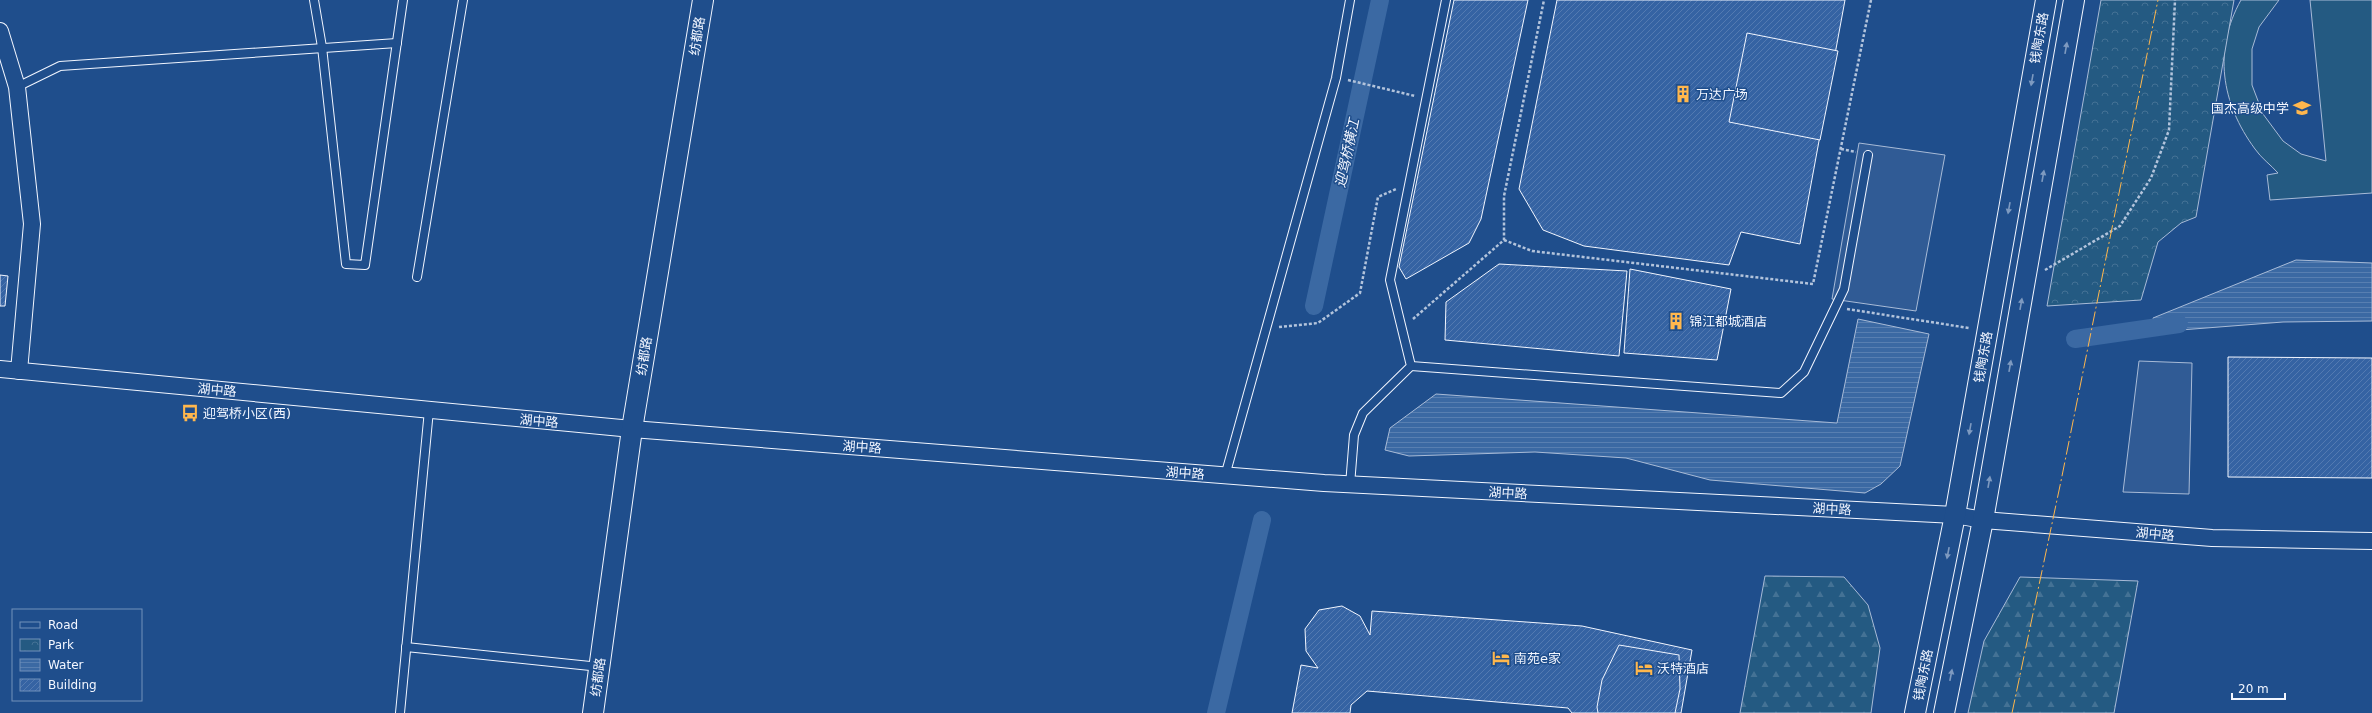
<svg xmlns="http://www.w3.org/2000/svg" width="2372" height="713" font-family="'DejaVu Sans','Noto Sans SC',sans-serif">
	<defs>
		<pattern id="forest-firs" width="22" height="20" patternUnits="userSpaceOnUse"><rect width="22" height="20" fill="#245a82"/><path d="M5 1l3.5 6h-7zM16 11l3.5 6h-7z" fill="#447295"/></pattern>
		<pattern id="park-crowns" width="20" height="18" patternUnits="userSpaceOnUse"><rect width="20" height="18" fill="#245a82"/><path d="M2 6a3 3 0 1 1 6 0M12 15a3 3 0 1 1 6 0" fill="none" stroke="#447295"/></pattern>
		<pattern id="water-rules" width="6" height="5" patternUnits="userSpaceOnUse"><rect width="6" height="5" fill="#3b69a3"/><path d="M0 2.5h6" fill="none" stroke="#587fb1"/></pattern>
		<pattern id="building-hatch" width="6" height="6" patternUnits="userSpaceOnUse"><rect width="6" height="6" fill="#3563a3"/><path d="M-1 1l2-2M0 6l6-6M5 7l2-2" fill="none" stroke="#537ab1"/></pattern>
	</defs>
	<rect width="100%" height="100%" fill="#1f4e8c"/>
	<!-- grass -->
	<path fill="#245a82" stroke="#a8bbd7" d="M 2241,0 L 2279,0 L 2259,27 L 2252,49 L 2252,85 L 2263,114 L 2283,141 L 2301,154 L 2326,161 L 2310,0 L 2372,0 L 2372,193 L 2270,200 L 2267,175 L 2278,173 C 2271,165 2261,158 2255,149 C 2221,103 2213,50 2241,0 Z"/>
	<!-- forest -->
	<g fill="url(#forest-firs)" stroke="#a8bbd7">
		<polygon points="1765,576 1844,577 1868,605 1880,648 1871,713 1740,713"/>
		<polygon points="2020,577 2138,581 2114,713 1968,713 1984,641"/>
	</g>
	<!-- park -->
	<polygon fill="url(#park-crowns)" stroke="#a8bbd7" points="2101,0 2234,0 2196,217 2181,223 2158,242 2141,300 2047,306"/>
	<!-- parking -->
	<g fill="#305b95" stroke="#a8bbd7">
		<polygon points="1859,143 1945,155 1916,311 1832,299"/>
		<polygon points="2139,361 2192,363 2189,494 2123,492"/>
	</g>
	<!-- water -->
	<g fill="url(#water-rules)" stroke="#a8bbd7">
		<polygon points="2296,260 2372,263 2372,321 2283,322 2155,332 2153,318"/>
		<polygon points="1858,319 1929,334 1900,466 1881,484 1865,493 1710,480 1626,458 1535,452 1409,456 1385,450 1390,428 1436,394 1837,423"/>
	</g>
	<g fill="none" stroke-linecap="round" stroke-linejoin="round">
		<!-- canal -->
		<g stroke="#3b69a3" stroke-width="18">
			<polyline points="1314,306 1380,0"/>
			<polyline points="2075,339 2179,324"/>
			<polyline points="1216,713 1262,520"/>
		</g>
	</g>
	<!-- building -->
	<g fill="url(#building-hatch)" stroke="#f2f6ff">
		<polygon points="1454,0 1528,0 1481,219 1469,243 1406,279 1399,267"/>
		<polygon points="1557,0 1845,0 1800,244 1741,232 1729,265 1584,246 1543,230 1519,189"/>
		<polygon points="1747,33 1838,51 1820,140 1729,122"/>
		<polygon points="1499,264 1627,271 1619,356 1445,340 1446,302"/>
		<polygon points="1630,269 1731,289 1717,360 1624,353"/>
		<polygon points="0,275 8,276 5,306 0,306"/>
		<polygon points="2228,357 2372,358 2372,478 2228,477"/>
		<polygon points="1342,606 1360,616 1370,635 1372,611 1582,626 1692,650 1681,713 1572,713 1568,708 1367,691 1351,705 1350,713 1292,713 1301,665 1318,668 1306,651 1305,629 1319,610"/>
		<polygon points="1619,645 1679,655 1680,689 1675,713 1598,713 1597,707 1602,680"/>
	</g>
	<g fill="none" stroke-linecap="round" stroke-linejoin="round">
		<!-- service casing -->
		<g stroke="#f2f6ff" stroke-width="10">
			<g id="service">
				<polyline points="314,0 322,47 346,264 365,265 403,0"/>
				<polyline points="17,87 60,66 397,43"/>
				<polyline points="417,277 463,0"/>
				<polyline points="1411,366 1781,393 1804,372 1844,289 1868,155"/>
				<polyline points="1225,476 1336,78 1350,0"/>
				<polyline points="1350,485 1354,435 1363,413 1411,366 1390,280 1446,0"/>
				<polyline points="406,647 600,667"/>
				<polyline points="400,713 429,410"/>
			</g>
		</g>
		<!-- minor casing -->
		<g stroke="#f2f6ff" stroke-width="18">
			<g id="minor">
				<polyline points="0,31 17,87 32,224 19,371"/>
				<polyline points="0,369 632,429 1324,483 1955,515 1983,520 2212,538 2372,541"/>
			</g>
		</g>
		<!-- tertiary casing -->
		<g stroke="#f2f6ff" stroke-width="22">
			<g id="tertiary">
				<polyline points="593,713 632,429 703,0"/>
				<polyline points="1915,713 1955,515 2046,0"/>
				<polyline points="1944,713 1983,520 2074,0"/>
			</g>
		</g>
		<!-- path -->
		<g stroke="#b3c4dc" stroke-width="2.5" stroke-dasharray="3 2" stroke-linecap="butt">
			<polyline points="1348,80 1415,96"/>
			<polyline points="1841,149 1856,152"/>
			<polyline points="1504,240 1532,251 1813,284 1871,0"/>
			<polyline points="2045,270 2120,226 2151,178 2169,130 2175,0"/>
			<polyline points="1847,309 1969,328"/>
			<polyline points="1413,319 1504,240 1504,196 1544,0"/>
			<polyline points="1279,327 1318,323 1360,293 1378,197 1396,189"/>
		</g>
		<!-- service -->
		<use href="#service" stroke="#1f4e8c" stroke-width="8"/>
		<!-- minor -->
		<use href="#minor" stroke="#1f4e8c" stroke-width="16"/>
		<!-- tertiary -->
		<use href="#tertiary" stroke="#1f4e8c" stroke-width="20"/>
		<!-- power -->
		<polyline stroke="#ffb74d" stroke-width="1" stroke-dasharray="14 3 2 3" stroke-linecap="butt" points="2012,713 2061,481 2158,0"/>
	</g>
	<!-- one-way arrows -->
	<defs><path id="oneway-solid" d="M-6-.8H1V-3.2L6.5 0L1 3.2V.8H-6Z"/></defs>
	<g fill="#7e9ac0">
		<use href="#oneway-solid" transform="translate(2066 48) rotate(-80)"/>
		<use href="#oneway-solid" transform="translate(2032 80) rotate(100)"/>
		<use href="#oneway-solid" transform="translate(2043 176) rotate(-80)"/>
		<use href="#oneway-solid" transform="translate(2009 208) rotate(100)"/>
		<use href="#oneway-solid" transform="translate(2021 304) rotate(-80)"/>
		<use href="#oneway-solid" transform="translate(2010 366) rotate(-80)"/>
		<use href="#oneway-solid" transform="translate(1970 429) rotate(100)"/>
		<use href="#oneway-solid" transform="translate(1989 482) rotate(-80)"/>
		<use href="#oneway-solid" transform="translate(1948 553) rotate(101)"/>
		<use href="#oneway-solid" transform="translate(1951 675) rotate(-79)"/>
	</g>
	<!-- icons -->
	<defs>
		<g id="building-bare" transform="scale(1.38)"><path d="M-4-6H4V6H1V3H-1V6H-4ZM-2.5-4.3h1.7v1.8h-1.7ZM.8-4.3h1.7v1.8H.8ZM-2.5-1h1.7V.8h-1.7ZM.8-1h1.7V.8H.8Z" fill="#ffb74d" stroke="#1f4e8c" stroke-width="2.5" paint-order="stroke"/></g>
		<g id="school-bare" transform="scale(1.38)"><path d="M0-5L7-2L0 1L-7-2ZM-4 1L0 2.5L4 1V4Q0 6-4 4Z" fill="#ffb74d" stroke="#1f4e8c" stroke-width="2.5" paint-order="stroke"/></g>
		<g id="bus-bare" transform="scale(1.38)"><path d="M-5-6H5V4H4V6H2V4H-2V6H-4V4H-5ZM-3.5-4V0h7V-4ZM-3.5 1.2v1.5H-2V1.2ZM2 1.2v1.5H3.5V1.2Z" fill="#ffb74d" stroke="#1f4e8c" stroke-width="2.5" paint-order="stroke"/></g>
		<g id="hotel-bare" transform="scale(1.38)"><path d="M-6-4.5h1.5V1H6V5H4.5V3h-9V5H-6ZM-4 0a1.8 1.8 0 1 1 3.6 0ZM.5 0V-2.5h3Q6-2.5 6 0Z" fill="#ffb74d" stroke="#1f4e8c" stroke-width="2.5" paint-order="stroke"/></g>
	</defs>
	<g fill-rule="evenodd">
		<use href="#building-bare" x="1683" y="94"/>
		<use href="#school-bare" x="2302" y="108"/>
		<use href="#building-bare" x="1676" y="321"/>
		<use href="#bus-bare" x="190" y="413"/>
		<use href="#hotel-bare" x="1501" y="658"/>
		<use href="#hotel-bare" x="1644" y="668"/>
	</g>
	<g text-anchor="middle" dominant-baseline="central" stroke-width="3" stroke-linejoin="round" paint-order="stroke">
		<!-- street labels -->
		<g font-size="13" fill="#f2f6ff" stroke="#1f4e8c">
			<text transform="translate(697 36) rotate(-81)">纺都路</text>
			<text transform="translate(2039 38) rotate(-80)">钱陶东路</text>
			<text transform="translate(644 356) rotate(-81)">纺都路</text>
			<text transform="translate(1983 357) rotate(-80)">钱陶东路</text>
			<text transform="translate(217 390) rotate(5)">湖中路</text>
			<text transform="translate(539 421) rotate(5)">湖中路</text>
			<text transform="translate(862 447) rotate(4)">湖中路</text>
			<text transform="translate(1185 473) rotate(4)">湖中路</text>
			<text transform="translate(1508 493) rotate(3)">湖中路</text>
			<text transform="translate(1832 509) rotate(3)">湖中路</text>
			<text transform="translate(2155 534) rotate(5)">湖中路</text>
			<text transform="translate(1923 675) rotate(-79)">钱陶东路</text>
			<text transform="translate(598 677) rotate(-82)">纺都路</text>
		</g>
		<!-- poi labels -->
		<g font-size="13" fill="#f2f6ff" stroke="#1f4e8c" text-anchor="start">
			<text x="1696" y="94">万达广场</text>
			<text x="2289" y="108" text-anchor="end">国杰高级中学</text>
			<text x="1689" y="321">锦江都城酒店</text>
			<text x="203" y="413">迎驾桥小区(西)</text>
			<text x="1514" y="658">南苑e家</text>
			<text x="1657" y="668">沃特酒店</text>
		</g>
		<!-- water labels -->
		<g font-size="14" font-style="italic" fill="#f2f6ff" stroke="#1f4e8c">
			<text transform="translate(1347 153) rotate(-78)">迎驾桥横江</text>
		</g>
	</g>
	<!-- legend -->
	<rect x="12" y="609" width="130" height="92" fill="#1f4e8c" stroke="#7391ba"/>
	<rect x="20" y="622" width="20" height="6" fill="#1f4e8c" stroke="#7391ba"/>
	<text x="48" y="629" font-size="12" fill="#f2f6ff">Road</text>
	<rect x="20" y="639" width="20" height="12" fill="url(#park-crowns)" stroke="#7391ba"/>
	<text x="48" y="649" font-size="12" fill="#f2f6ff">Park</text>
	<rect x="20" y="659" width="20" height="12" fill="url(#water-rules)" stroke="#7391ba"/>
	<text x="48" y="669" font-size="12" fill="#f2f6ff">Water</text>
	<rect x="20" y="679" width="20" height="12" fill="url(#building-hatch)" stroke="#7391ba"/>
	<text x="48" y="689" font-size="12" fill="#f2f6ff">Building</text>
	<!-- scale -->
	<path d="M2232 693v6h53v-6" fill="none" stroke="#f2f6ff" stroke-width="2"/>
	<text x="2238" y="693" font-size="12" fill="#f2f6ff" stroke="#1f4e8c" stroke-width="3" paint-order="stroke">20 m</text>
</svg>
